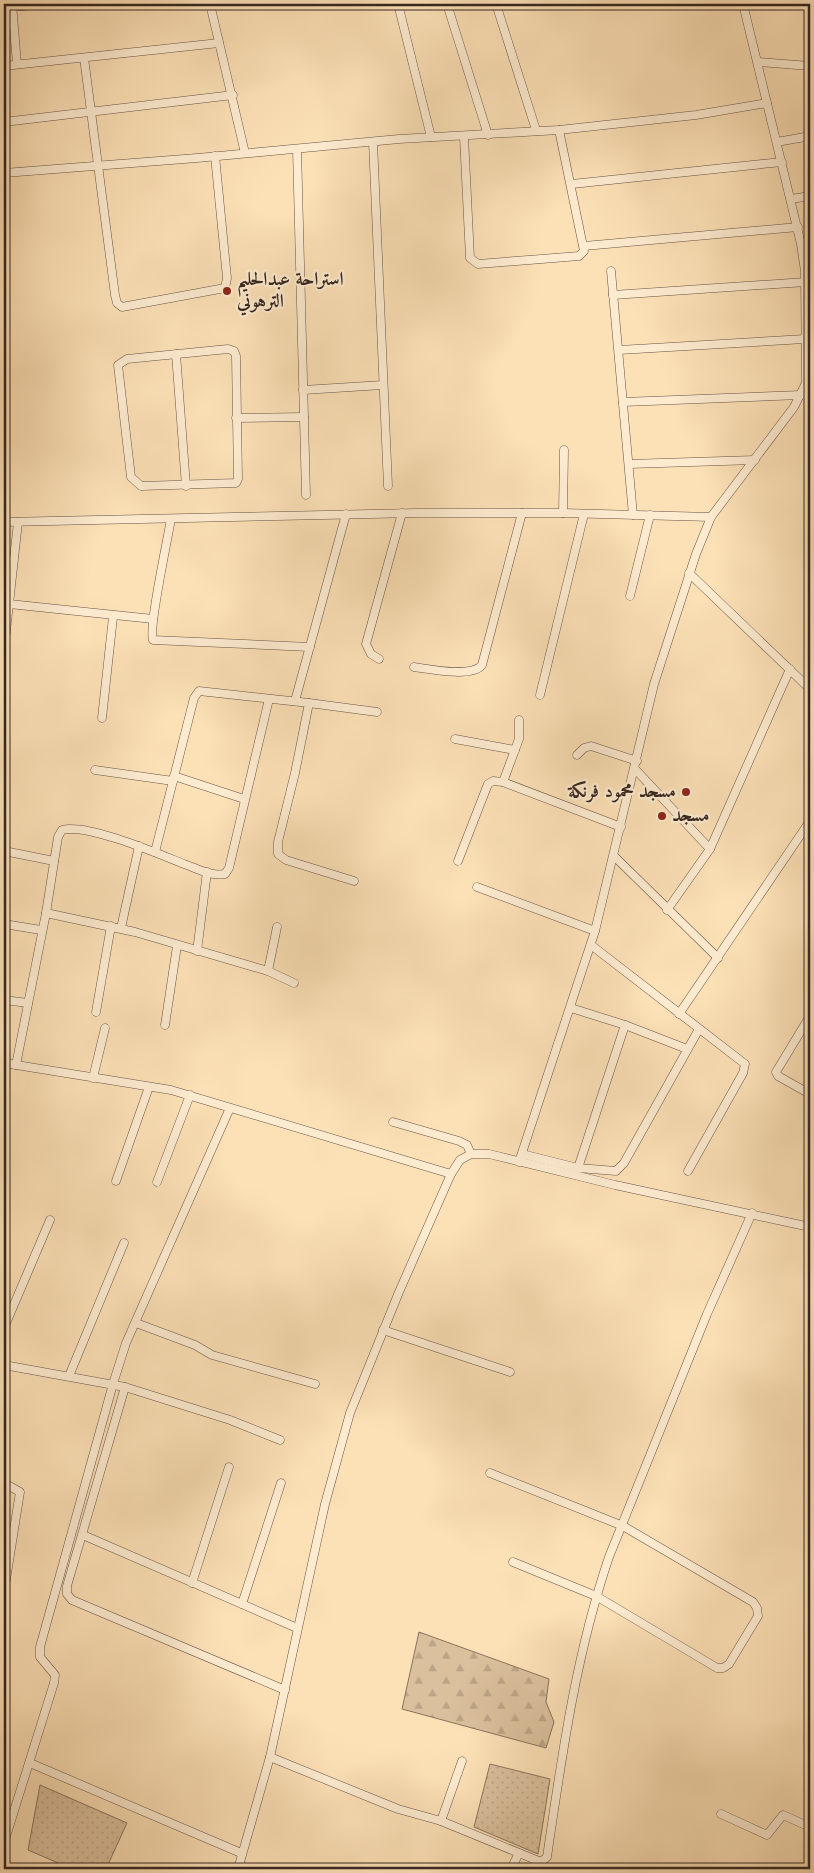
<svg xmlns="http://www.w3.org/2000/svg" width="814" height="1873" font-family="'Old Standard TT',Amiri,serif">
	<defs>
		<pattern id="grass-dots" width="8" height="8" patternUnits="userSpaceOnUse" patternTransform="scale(1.25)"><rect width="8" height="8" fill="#dac09c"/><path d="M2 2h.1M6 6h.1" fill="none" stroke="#bca586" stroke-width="1.8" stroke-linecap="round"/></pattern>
		<pattern id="forest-firs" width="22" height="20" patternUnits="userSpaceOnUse" patternTransform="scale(1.25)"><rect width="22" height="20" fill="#dac09c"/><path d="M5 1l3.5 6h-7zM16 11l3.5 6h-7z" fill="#bca586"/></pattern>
	</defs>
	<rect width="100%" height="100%" fill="#fce0b6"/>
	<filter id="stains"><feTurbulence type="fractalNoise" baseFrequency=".004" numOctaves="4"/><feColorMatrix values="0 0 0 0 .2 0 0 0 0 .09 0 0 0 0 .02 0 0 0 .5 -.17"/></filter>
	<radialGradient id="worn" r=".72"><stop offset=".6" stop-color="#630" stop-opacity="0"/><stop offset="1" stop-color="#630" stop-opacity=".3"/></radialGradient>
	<!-- grass -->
	<g fill="url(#grass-dots)" stroke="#88735e">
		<polygon points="490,1764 550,1779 538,1854 474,1827"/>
		<polygon points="40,1785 127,1823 106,1869 72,1869 28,1850"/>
	</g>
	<!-- forest -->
	<polygon fill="url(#forest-firs)" stroke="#88735e" points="419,1632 549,1679 546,1702 554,1722 546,1748 402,1709"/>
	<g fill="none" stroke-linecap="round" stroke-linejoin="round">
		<!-- minor casing -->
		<g stroke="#685446" stroke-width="9">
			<g id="minor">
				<polyline points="12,4 17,64"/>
				<polyline points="210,4 245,153"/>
				<polyline points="398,4 431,137"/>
				<polyline points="447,4 488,135"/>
				<polyline points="496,4 536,130"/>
				<polyline points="12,7 44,4"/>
				<polyline points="84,58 115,295 117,303 122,307 225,288 227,278 215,156"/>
				<polyline points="758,62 810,66"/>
				<polyline points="4,66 219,43"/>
				<polyline points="4,122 233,95"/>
				<polyline points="464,137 470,258 478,264 579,256 584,251 559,130"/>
				<polyline points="373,142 388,486"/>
				<polyline points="777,142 810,136"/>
				<polyline points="297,149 306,495"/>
				<polyline points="4,173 197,158 399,139 559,130 696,115 767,103"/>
				<polyline points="572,184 782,162"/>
				<polyline points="791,199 810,196"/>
				<polyline points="584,246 798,227"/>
				<polyline points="611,271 633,515"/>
				<polyline points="613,295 806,282"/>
				<polygon points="228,349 234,351 236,356 238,479 236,483 141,486 131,477 118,365 127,359"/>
				<polyline points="619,350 805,339"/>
				<polyline points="176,354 186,486"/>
				<polyline points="303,390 383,385"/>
				<polyline points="623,402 801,395"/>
				<polyline points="236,418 304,417"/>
				<polyline points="629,464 755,460"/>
				<polyline points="563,513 564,450"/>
				<path d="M 171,519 C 168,537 148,630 153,640 L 310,647"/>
				<polyline points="4,522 417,513 563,513 711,517"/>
				<polyline points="689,573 810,689"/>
				<polyline points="630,596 650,515"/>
				<polyline points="9,604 153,619"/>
				<polyline points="4,649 18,522"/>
				<polyline points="379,659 371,654 366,644 402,513"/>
				<path d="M 414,667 C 429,669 472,678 482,665 L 522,513"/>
				<polyline points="540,695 584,514"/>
				<polyline points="295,701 346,514"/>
				<polyline points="309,703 377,712"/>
				<polyline points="102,718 113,617"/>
				<polyline points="455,739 515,750"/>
				<polyline points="577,755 584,748 591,746 637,761"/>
				<polyline points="635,769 710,849"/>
				<polyline points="95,770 173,781"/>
				<polyline points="174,776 244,799"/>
				<polyline points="503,782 519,739 519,720"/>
				<polyline points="4,851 54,861"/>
				<polyline points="155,852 194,698 199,691 309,703 295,773 278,842 278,854 286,860 354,881"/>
				<polyline points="614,856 718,958"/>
				<polyline points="458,861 488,784 493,781 503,782 621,827"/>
				<polyline points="477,887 595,931"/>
				<polyline points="667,910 710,849 790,669"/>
				<polyline points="46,913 135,932 268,971 294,983"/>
				<polyline points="4,924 41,930"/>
				<polyline points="121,928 139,846"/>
				<polyline points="591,945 745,1064 743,1073 688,1171"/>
				<polyline points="197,951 207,872"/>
				<polyline points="268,971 277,927"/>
				<polyline points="4,1000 28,1003"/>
				<polyline points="571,1008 625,1025 687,1049"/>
				<polyline points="96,1012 111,926"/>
				<polyline points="679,1014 810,821"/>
				<polyline points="810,1016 776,1072 778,1076 810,1094"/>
				<polyline points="165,1025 177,946"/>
				<polyline points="4,1063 171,1090 451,1174"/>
				<path d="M 16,1065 L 46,913 L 58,837 L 62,830 C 87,823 159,854 184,864 C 196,868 212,877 225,874 L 229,868 L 269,699"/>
				<polyline points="93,1078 105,1028"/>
				<polyline points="393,1122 459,1141 467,1145 471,1154"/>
				<polyline points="522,1154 578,1168 616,1171 624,1163 699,1029"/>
				<polyline points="519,1162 595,931 654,684 696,554 711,517 794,407 806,383 805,271 801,244 743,4"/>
				<polyline points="578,1168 625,1025"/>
				<polyline points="116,1181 149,1087"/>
				<polyline points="157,1182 190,1095"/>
				<polyline points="136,1323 195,1345 212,1355 315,1384"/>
				<polyline points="4,1328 50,1220"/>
				<polyline points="383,1330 510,1372"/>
				<polyline points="4,1365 125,1387 230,1420 280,1440"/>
				<polyline points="69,1376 124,1243"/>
				<polyline points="125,1387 67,1586 67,1594 72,1600 285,1690"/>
				<polyline points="490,1473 623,1526 753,1602 757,1608 758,1616 729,1664 723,1668 717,1668 596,1596 513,1562"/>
				<polyline points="4,1483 20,1492 4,1592"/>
				<polyline points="83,1535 297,1628"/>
				<polyline points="192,1583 229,1467"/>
				<polyline points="242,1604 281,1483"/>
				<polyline points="270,1757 398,1809 441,1821"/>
				<path d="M 462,1761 L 441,1821 L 541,1862 L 547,1857 C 562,1755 576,1654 609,1557 L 707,1314 L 752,1213"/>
				<polyline points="30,1763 241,1853"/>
				<polyline points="721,1814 767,1835 783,1815 810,1827"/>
				<polyline points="4,1843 54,1683 55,1675 40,1657 40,1647 113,1384 126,1343 230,1108"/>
				<polyline points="238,1869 270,1757 325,1504 350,1413 399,1292 451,1174 460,1160 471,1154 489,1154 615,1185 810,1227"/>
				<polyline points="511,1869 519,1853"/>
			</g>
		</g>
		<!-- minor -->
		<use href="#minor" stroke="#fdebd0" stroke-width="8"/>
	</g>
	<!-- markers -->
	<g fill="#8f2418" stroke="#fdebd0" stroke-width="2">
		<circle cx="227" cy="291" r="5"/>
		<circle cx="686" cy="792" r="5"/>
		<circle cx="662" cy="816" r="5"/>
	</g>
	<g text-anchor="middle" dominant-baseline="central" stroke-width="4.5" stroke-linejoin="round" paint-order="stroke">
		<!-- poi labels -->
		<g font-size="19" font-weight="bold" fill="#362620" stroke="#fdebd0" text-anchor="start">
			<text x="237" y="280">استراحة عبدالحليم<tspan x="237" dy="22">الترهوني</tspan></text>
			<text x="676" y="792" text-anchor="end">مسجد محمود فرنكة</text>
			<text x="672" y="816">مسجد</text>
		</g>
	</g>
	<!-- margin -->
	<rect width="814" height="1873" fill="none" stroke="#fce0b6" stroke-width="20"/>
	<rect x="5" y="5" width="804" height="1863" fill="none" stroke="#362620" stroke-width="2.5"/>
	<rect x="10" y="10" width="794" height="1853" fill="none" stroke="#362620"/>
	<rect width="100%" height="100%" filter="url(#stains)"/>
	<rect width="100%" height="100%" fill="url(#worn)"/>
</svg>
